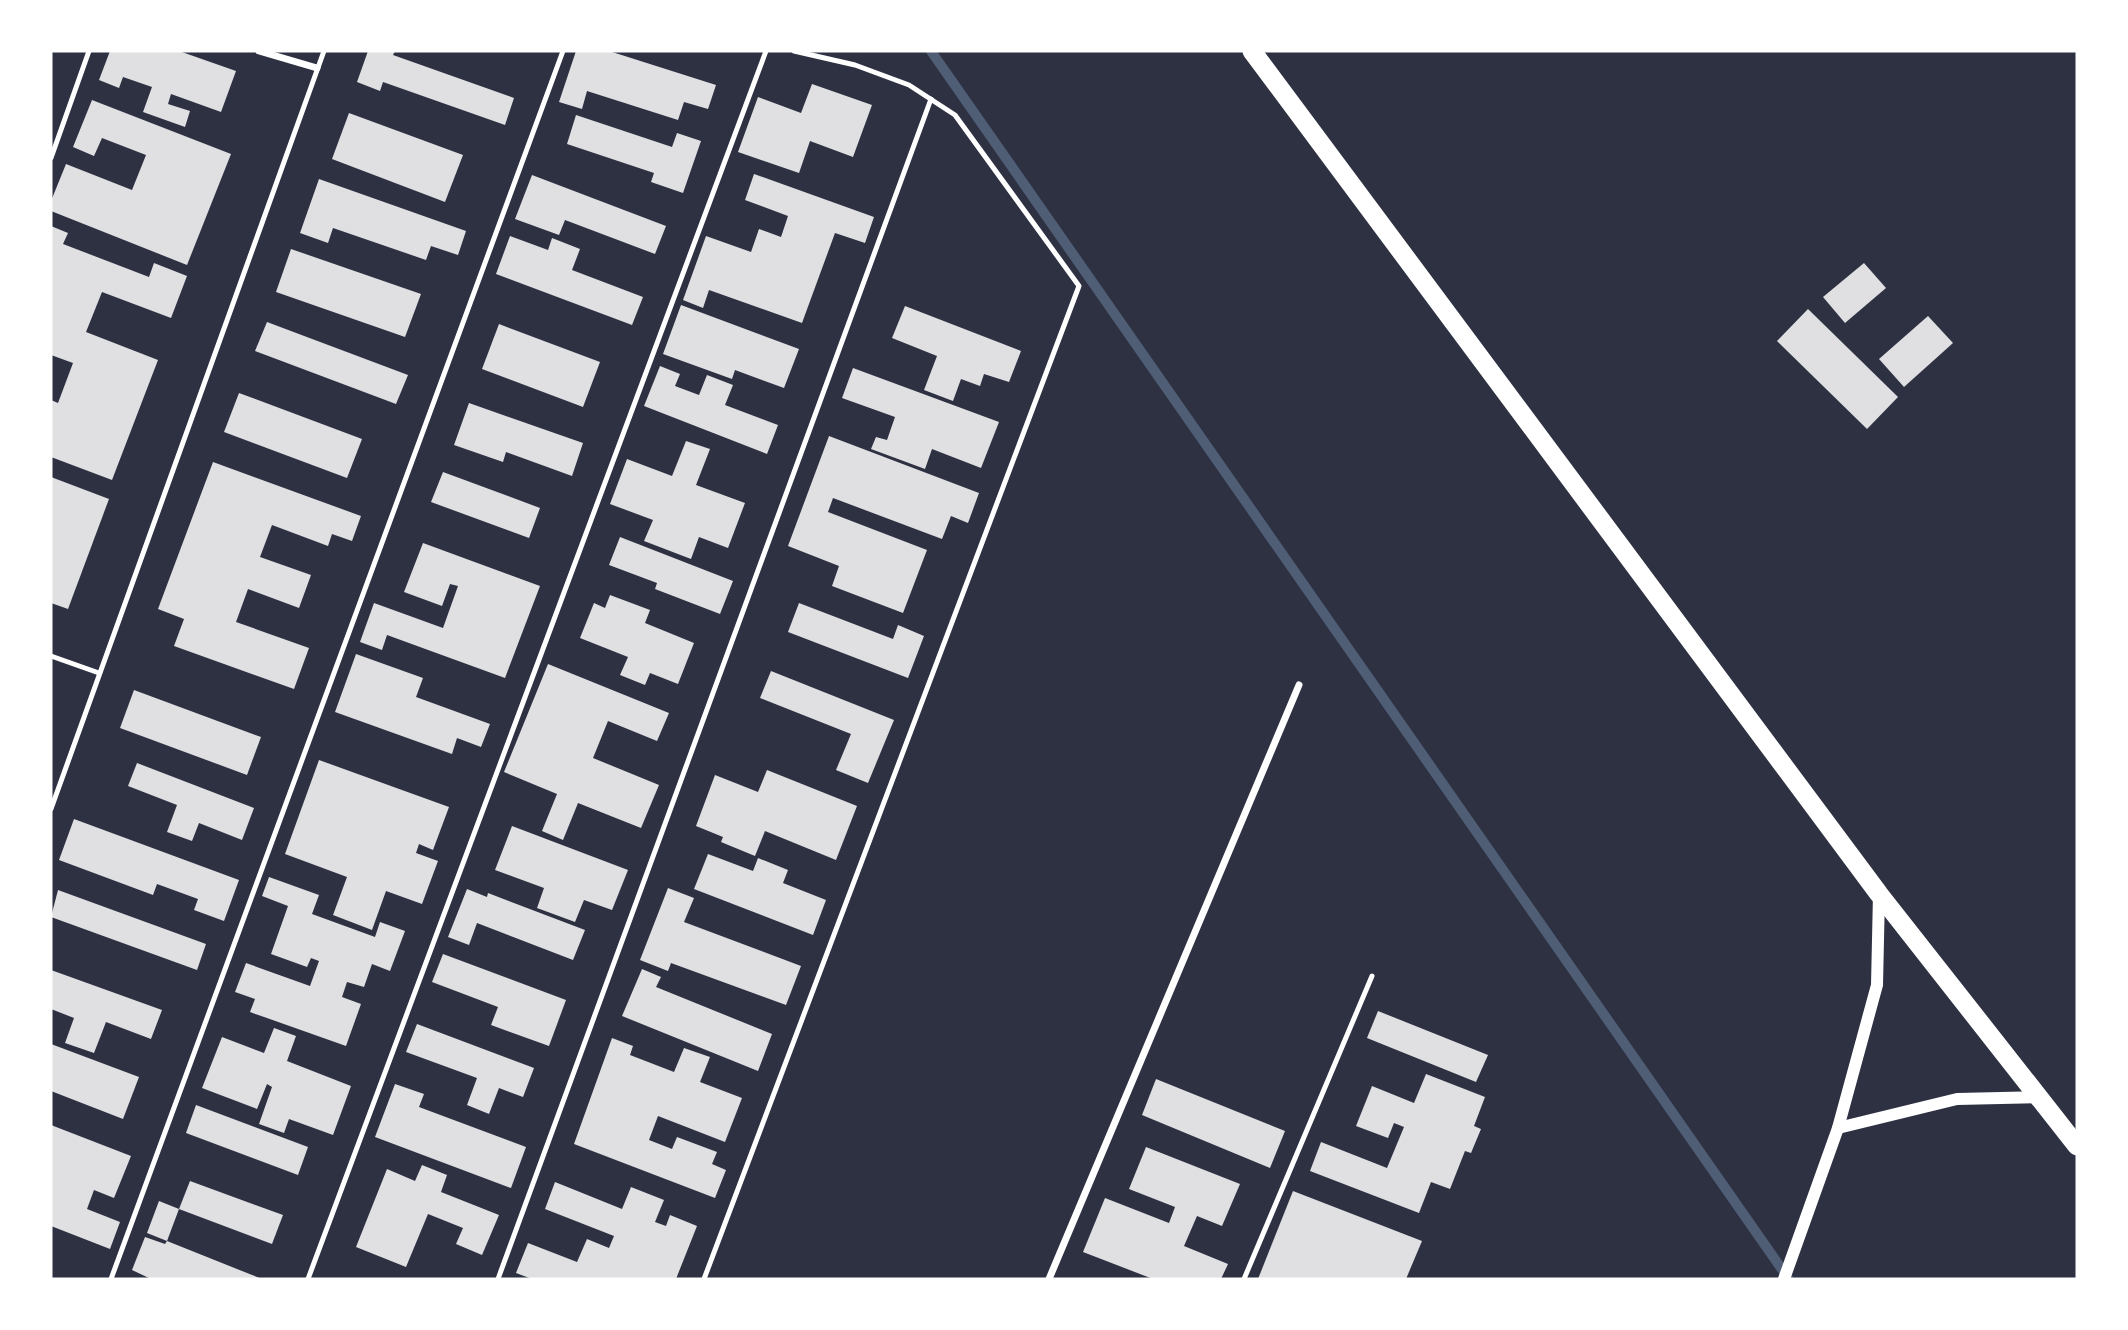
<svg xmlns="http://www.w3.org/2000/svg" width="2128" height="1330" font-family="'Zilla Slab',serif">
	<rect width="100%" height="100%" fill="#2d3142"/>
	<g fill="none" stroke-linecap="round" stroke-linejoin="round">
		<!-- stream -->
		<polyline stroke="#4f5d75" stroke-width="10" points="931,51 1788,1278"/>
	</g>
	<!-- building -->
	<g fill="#e0e0e3">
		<polygon points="110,51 179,51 236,71 221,112 171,94 168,104 190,111 185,127 143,112 152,87 123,77 119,88 99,80"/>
		<polygon points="368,51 395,51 393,55 514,98 505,125 383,82 380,91 357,82"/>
		<polygon points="576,51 609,51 716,85 708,109 684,102 678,120 587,91 582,109 559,102"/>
		<polygon points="812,84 872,105 853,157 810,141 799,173 738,152 758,97 801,113"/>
		<polygon points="92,100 231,154 187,265 51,211 51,201 66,164 132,190 146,155 102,138 94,156 73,147"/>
		<polygon points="349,113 463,155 445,202 332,159"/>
		<polygon points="576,115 672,147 677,133 701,141 683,193 651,182 654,173 567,144"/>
		<polygon points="754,174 874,217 865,243 835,233 802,323 709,290 703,308 683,300 706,236 751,252 759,229 781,237 788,216 745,200"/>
		<polygon points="532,175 666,226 655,254 565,220 559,235 515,219"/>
		<polygon points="319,179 466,231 458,255 431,246 426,260 333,228 328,243 300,233"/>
		<polygon points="51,226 68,233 63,244 149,277 154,263 187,276 171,318 102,292 86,332 158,360 112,480 51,457 51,400 58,403 73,363 51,355"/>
		<polygon points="510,236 548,250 552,238 580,249 572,270 643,297 632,325 496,274"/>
		<polygon points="291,249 421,294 405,337 276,292"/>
		<polygon points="1864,263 1886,288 1845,323 1823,297"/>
		<polygon points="681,305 799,349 784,388 735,370 732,379 663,354"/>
		<polygon points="905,306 1021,351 1009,382 984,374 980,386 961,379 953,401 924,390 937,356 892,338"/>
		<polygon points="1808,309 1898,397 1867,429 1777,341"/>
		<polygon points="1928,316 1953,343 1904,387 1879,359"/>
		<polygon points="267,322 408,375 396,404 255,351"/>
		<polygon points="499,324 600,362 583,407 482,369"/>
		<polygon points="660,366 680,374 675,386 699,395 707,375 733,385 725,405 778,425 767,454 644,406"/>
		<polygon points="853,368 999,422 981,468 932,449 925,469 871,449 876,437 887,440 895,417 842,398"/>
		<polygon points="239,393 362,439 347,478 224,432"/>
		<polygon points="469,403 583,443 572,476 506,452 503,462 454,445"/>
		<polygon points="829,436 979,493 968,523 951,516 942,539 833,498 828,512 927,550 903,613 832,586 839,566 788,546"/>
		<polygon points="686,441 710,449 696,485 745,503 728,548 699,537 691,559 644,541 653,520 610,504 627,459 672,476"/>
		<polygon points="213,462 361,516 352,541 332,534 328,546 272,525 260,557 311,575 299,608 248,589 236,622 309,648 294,689 174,646 184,619 158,609"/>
		<polygon points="443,472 540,508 529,538 431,502"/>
		<polygon points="51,477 109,499 68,609 51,603"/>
		<polygon points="620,537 733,581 720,614 655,589 657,583 609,565"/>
		<polygon points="423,543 540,586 505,678 387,635 382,650 360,642 374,603 443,628 458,586 450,584 442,606 404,592"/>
		<polygon points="610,595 650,610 645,623 694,643 678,684 650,673 645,685 620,675 628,657 580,638 594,603 605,608"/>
		<polygon points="799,603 893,639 898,625 924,636 908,678 788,632"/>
		<polygon points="356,654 423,678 416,697 490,724 481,747 457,738 452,754 335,712"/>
		<polygon points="548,664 669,713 657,741 608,721 593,758 659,785 641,828 578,803 563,840 542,831 557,794 504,772"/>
		<polygon points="771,671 894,720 868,783 836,770 851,734 760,698"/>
		<polygon points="134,690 261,737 247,775 120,728"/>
		<polygon points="319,760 449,807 433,850 419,844 416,853 438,861 422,904 386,891 372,930 333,915 347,877 285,854"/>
		<polygon points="137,763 254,808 242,840 199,823 192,841 167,832 177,805 128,786"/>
		<polygon points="767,770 857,806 836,860 765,831 755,856 721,842 723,837 696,826 715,775 758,792"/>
		<polygon points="74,819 239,880 224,921 194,910 198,899 157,884 153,895 59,860"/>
		<polygon points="512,826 628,870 612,910 584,900 575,922 537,908 544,888 495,870"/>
		<polygon points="708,854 753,871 758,858 788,870 783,883 826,900 813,935 694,889"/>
		<polygon points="269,877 319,895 312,914 375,937 380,922 405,931 390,971 372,964 364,987 347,982 342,997 361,1004 346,1046 250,1012 255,999 235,992 246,963 310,986 319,961 311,958 307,967 271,954 288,906 262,896"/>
		<polygon points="668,888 694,898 684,922 801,966 786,1005 671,963 668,971 640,960"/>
		<polygon points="467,889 487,897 488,893 585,930 573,960 477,923 469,945 448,937"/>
		<polygon points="58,890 206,944 197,970 51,917"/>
		<polygon points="443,954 566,1000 549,1046 491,1025 498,1007 432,982"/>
		<polygon points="642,969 661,977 656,987 772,1034 758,1071 622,1016"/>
		<polygon points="51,970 162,1010 151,1039 106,1022 94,1053 65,1043 74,1018 51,1009"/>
		<polygon points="1378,1011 1488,1055 1476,1082 1367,1038"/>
		<polygon points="417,1024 534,1068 523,1097 499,1088 489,1114 467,1105 477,1078 406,1052"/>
		<polygon points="274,1028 296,1036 287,1061 351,1086 333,1135 289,1119 284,1133 259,1124 272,1087 267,1084 257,1109 202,1088 222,1037 264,1053"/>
		<polygon points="612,1038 633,1046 630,1055 674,1072 684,1048 710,1057 700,1082 742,1098 725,1142 658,1116 649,1140 672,1149 677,1137 717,1152 712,1164 726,1170 715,1198 574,1144"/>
		<polygon points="51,1044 139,1077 123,1119 51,1091"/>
		<polygon points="1426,1074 1485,1097 1474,1126 1481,1129 1471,1153 1465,1151 1450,1189 1431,1182 1419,1213 1310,1171 1321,1142 1387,1168 1404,1127 1394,1123 1388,1138 1356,1126 1372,1086 1414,1103"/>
		<polygon points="1156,1079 1285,1131 1270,1168 1142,1115"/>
		<polygon points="395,1084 424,1094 419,1107 526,1147 511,1188 375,1137"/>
		<polygon points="196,1105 308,1147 298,1175 186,1133"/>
		<polygon points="51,1125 131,1156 114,1198 94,1190 87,1209 120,1222 110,1249 51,1226"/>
		<polygon points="1146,1147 1240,1184 1222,1226 1197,1216 1184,1246 1228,1264 1221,1279 1153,1279 1083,1252 1105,1198 1169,1223 1175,1207 1129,1189"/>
		<polygon points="422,1165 447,1175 441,1192 499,1215 482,1255 456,1244 463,1228 428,1214 406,1267 356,1247 387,1169 415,1181"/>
		<polygon points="190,1181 283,1215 272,1244 179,1209"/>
		<polygon points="555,1182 622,1209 631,1187 664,1200 655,1222 666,1226 670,1215 697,1226 676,1279 532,1279 516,1273 528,1243 577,1262 587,1239 609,1248 614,1236 545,1209"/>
		<polygon points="1293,1191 1422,1241 1406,1279 1258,1279"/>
		<polygon points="159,1201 179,1209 167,1241 147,1233"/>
		<polygon points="145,1237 165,1244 167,1241 262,1279 151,1279 132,1270"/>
	</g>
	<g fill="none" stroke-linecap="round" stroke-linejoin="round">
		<!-- service -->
		<g stroke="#fff" stroke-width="5">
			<polyline points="51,158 89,51"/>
			<polyline points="51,656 99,673"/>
			<polyline points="51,809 324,51"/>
			<polyline points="111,1279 563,51"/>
			<polyline points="308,1279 766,51"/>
			<polyline points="498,1279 931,99"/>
			<polyline points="704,1279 1079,286 955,115 909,85 855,65 794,51"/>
			<polyline points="1244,1279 1372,976"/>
		</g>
		<!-- minor -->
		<g stroke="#fff" stroke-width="7">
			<polyline points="259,51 317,68"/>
			<polyline points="1049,1279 1299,685"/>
		</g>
		<!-- tertiary -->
		<g stroke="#fff" stroke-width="12">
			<polyline points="1838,1128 1957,1099 2041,1097"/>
			<polyline points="1784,1279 1838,1128 1877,985 1879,894"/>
		</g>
		<!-- trunk -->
		<polyline stroke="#fff" stroke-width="19" points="1252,51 1879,894 2077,1146"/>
	</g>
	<!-- border -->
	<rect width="2128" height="1330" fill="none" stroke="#ffffff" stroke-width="105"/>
</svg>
